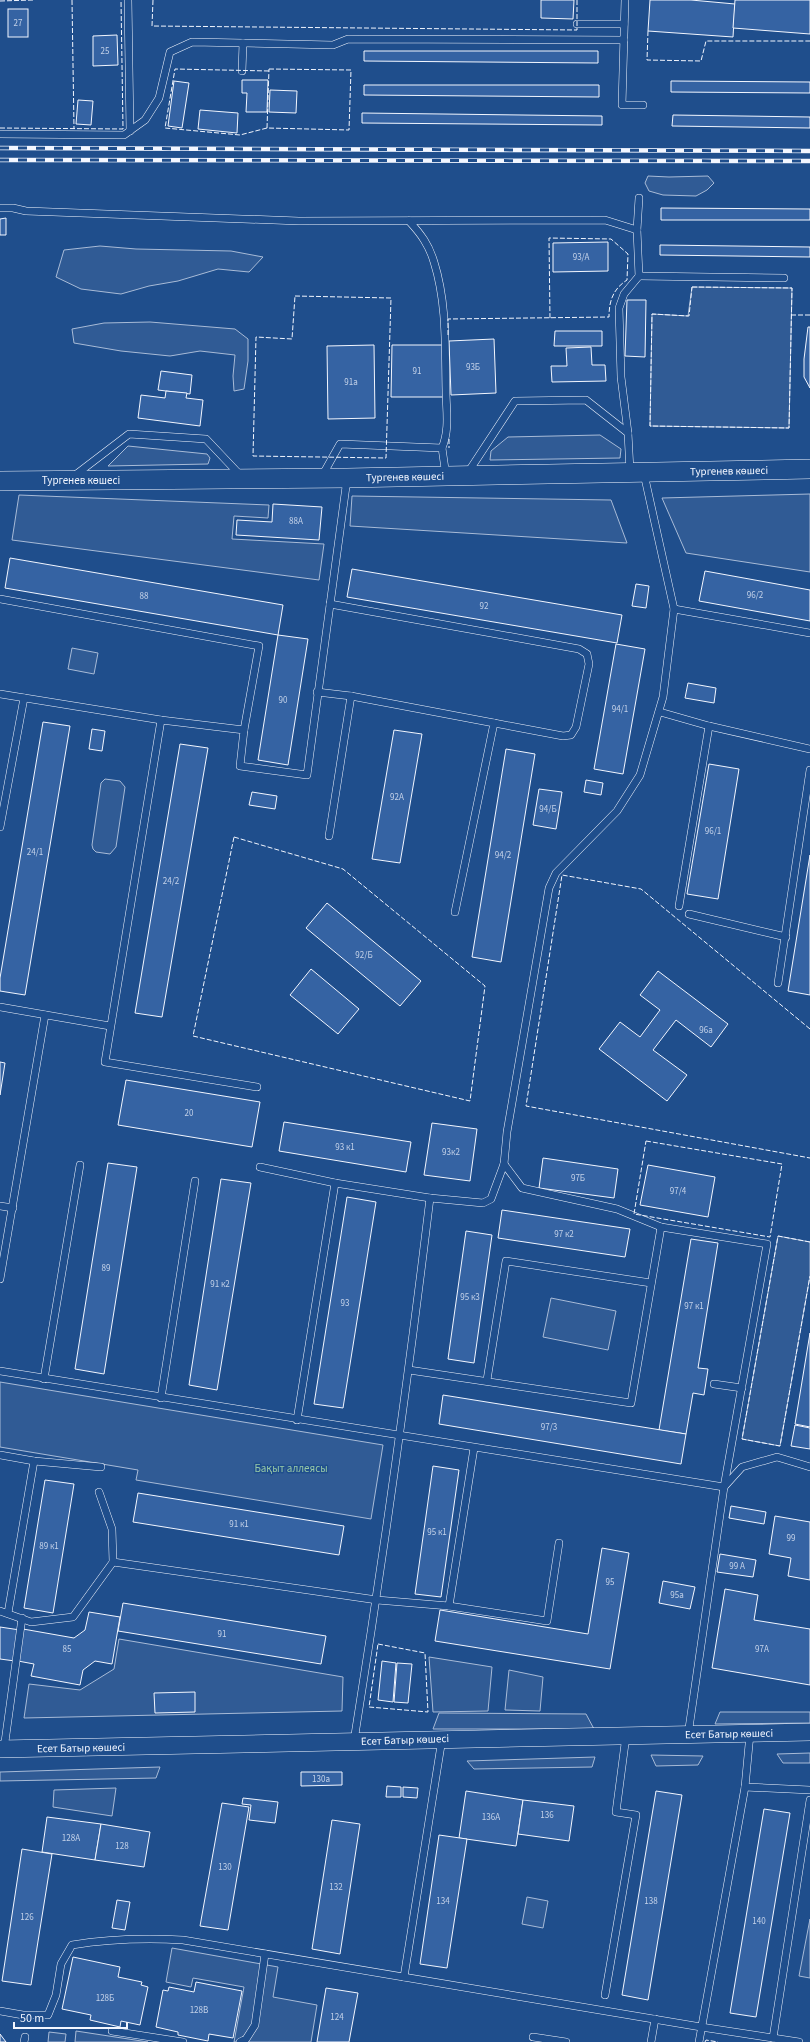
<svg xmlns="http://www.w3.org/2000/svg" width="810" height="2042" font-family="'Source Sans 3',sans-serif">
	<rect width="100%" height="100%" fill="#1f4e8c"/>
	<!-- built -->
	<g fill="#305b95" stroke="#a8bbd7">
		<polygon points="648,176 669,177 708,176 714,183 707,190 696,196 663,195 649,191 645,183"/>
		<polygon points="100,246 136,249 231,251 263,257 249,272 218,269 178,281 149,286 121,294 81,289 56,277 64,250"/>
		<polygon points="692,287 792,288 789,428 650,426 652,314 688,316"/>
		<polygon points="150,322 235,329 248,339 248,361 244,389 234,391 233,376 235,355 200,351 170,356 121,351 74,343 72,329 104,323"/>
		<polygon points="600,435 621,449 620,458 490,460 491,451 508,437"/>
		<polygon points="128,446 207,454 210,458 208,464 108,466"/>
		<polygon points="810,494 810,572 686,553 662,498"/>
		<polygon points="19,495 269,505 268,518 234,516 232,539 324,544 319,580 12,540"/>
		<polygon points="352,496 611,500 627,543 350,526"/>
		<polygon points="72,648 98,653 94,674 68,669"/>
		<polygon points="105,779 120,781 125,787 116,847 110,854 96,852 93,849 92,845 101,783"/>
		<polygon points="778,1236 810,1242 810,1276 780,1446 742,1439"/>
		<polygon points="551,1298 616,1311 608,1350 543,1337"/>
		<polygon points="0,1382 383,1445 371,1519 136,1480 138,1470 0,1447"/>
		<polygon points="119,1639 343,1677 342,1711 24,1718 29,1684 80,1690 114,1669"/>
		<polygon points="429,1657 492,1667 488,1711 433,1712"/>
		<polygon points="509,1670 543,1677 540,1711 505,1710"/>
		<polygon points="720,1712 810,1712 810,1723 715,1724"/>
		<polygon points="439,1713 586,1714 594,1729 433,1729"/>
		<polygon points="810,1753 810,1763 783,1763 777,1754"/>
		<polygon points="651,1755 703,1756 698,1765 656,1766"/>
		<polygon points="595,1757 592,1767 474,1769 467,1761"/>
		<polygon points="160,1767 156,1778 0,1781 0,1772"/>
		<polygon points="116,1788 112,1816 53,1807 54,1790"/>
		<polygon points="527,1897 548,1901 543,1928 522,1924"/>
		<polygon points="810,1919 810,1978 799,1976"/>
		<polygon points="172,1948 278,1967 273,1997 317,2005 311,2042 234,2042 244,1987 193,1978 191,1987 166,1982"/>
		<polygon points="76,2031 148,2042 75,2042"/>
		<polygon points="49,2032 66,2034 65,2042 48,2042"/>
	</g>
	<!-- building -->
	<g fill="#3563a3" stroke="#f2f6ff">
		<polygon points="541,0 574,0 573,19 541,18"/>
		<polygon points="650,0 691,0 735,4 733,37 648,31"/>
		<polygon points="735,0 810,0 810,34 733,28"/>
		<rect x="8" y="9" width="20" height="28"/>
		<polygon points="117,35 118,65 93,66 93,36"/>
		<polygon points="364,51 598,51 598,63 364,61"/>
		<polygon points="242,80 268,80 267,112 246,112 247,93 242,93"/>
		<polygon points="174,81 189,83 182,128 168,126"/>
		<polygon points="671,81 810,82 810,93 671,92"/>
		<polygon points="364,85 599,85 599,97 364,95"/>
		<polygon points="270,90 297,91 296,113 269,112"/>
		<polygon points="78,100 93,101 91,125 76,124"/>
		<polygon points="200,110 238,113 237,133 198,129"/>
		<polygon points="362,113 602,116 602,125 362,123"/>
		<polygon points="673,115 810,117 810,128 672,126"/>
		<polygon points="661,208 810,209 810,220 661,220"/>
		<polygon points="6,218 6,235 0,235 0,219"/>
		<polygon points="608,242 608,271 553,272 553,243"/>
		<polygon points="660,245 810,247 810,257 660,255"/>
		<polygon points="627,300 646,300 645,357 625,356"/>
		<polygon points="808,327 810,327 810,388 804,377 804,359"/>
		<polygon points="555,331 602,331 602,346 554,346"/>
		<polygon points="494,339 496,393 451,395 449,341"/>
		<polygon points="374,345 375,418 328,419 327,346"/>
		<polygon points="392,345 443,345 443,397 391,397"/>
		<polygon points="591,347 592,365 605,365 606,381 552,382 551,366 567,366 566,348"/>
		<polygon points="161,371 192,375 190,394 158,390"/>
		<polygon points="166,391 187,393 186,398 203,400 200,426 138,418 141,395 165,398"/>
		<polygon points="273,504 322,507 319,540 236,535 237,520 272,522"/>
		<polygon points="10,558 283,605 278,635 5,588"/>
		<polygon points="352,569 622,615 617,643 347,597"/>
		<polygon points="705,571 810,590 810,621 699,601"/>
		<polygon points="636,584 649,586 646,608 632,606"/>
		<polygon points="278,635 308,639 288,765 258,760"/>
		<polygon points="616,644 645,649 623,774 594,769"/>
		<polygon points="688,683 716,688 714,703 685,698"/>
		<polygon points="43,722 70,726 25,995 0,991 0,978"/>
		<polygon points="92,729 105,731 102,751 89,749"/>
		<polygon points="394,730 422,734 400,863 372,859"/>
		<polygon points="180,744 208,748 162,1017 135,1013"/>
		<polygon points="506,749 535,754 501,962 472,957"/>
		<polygon points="709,764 739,769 718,899 687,894"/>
		<polygon points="586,780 603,783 601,795 584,792"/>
		<polygon points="539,789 562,792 556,829 533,825"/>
		<polygon points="252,792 277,796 275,809 249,805"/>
		<polygon points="810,855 810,995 788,991"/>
		<polygon points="327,903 421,981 400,1006 306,928"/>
		<polygon points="311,969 359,1009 338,1034 290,995"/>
		<polygon points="658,971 728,1024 711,1047 676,1020 653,1050 687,1075 667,1101 599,1049 620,1022 640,1037 660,1010 640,995"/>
		<polygon points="0,1062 5,1063 0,1095"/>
		<polygon points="126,1080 260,1102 252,1147 118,1125"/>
		<polygon points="284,1122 411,1142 406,1172 279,1151"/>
		<polygon points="432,1123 477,1129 470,1181 424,1175"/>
		<polygon points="543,1158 618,1169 614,1198 539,1188"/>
		<polygon points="108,1163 137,1167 104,1374 75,1369"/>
		<polygon points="648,1165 715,1177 708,1217 640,1205"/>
		<polygon points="221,1179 251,1183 217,1390 189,1385"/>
		<polygon points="347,1197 376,1202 343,1408 314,1404"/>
		<polygon points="502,1210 630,1229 625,1257 498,1238"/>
		<polygon points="466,1231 492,1235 474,1363 448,1359"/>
		<polygon points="691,1239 718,1243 698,1368 708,1369 704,1395 693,1393 686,1434 659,1430"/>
		<polygon points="810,1333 810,1427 795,1424"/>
		<polygon points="443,1395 686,1434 681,1464 439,1424"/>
		<polygon points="795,1425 810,1428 810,1449 791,1446"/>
		<polygon points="433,1466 459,1470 441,1597 415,1594"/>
		<polygon points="45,1480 74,1484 53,1613 24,1608"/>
		<polygon points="138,1493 344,1526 339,1555 133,1522"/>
		<polygon points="731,1506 766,1512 764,1524 729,1518"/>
		<polygon points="775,1516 810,1522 810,1580 788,1576 791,1558 769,1554"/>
		<polygon points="602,1548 629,1553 610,1669 435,1641 440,1610 588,1634"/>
		<polygon points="720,1554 756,1560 753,1577 717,1572"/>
		<polygon points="663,1581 695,1587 690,1609 659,1603"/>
		<polygon points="725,1589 758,1595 754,1620 810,1629 810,1685 712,1668"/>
		<polygon points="123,1603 326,1636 321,1664 118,1631"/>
		<polygon points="89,1612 120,1617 112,1664 95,1661 83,1670 80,1685 31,1676 34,1664 18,1661 23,1629 74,1638 85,1630"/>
		<polygon points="0,1627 20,1630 15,1661 0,1659"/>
		<polygon points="382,1661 396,1663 393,1702 378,1700"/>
		<polygon points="397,1663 412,1664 408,1703 394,1702"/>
		<polygon points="195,1692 195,1712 155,1713 154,1693"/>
		<polygon points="301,1772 342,1772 342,1785 301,1786"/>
		<polygon points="387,1786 401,1787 401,1797 386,1797"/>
		<polygon points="403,1787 418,1788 417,1798 403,1797"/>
		<polygon points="466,1791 523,1800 516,1846 459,1838"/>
		<polygon points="656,1791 682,1795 648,2000 622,1995"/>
		<polygon points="243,1798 278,1802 275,1823 249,1820 251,1805 242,1804"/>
		<polygon points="523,1800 574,1806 569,1841 518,1834"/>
		<polygon points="222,1803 249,1807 228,1930 200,1926"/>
		<polygon points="764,1809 790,1813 756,2017 730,2013"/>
		<polygon points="47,1817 101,1824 95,1860 42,1852"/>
		<polygon points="332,1820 360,1824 340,1954 312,1949"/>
		<polygon points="101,1824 150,1832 144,1867 95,1860"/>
		<polygon points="439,1835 467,1839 447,1968 420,1964"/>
		<polygon points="22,1849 52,1854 31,1985 2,1981"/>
		<polygon points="117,1900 130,1902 125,1930 112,1928"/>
		<polygon points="73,1957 120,1967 118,1977 142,1982 141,1985 148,1987 140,2025 121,2021 120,2027 90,2020 91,2015 62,2009"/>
		<polygon points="196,1982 242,1991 233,2038 209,2034 208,2041 178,2035 178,2032 156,2027 163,1990 168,1991 169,1987 194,1992"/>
		<polygon points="326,1988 358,1993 349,2042 317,2042"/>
		<polygon points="0,2034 6,2042 0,2042"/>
	</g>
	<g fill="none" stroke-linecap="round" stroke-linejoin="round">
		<!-- service casing -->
		<g stroke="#f2f6ff" stroke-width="8">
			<g id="service">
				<polyline points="128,0 130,131"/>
				<polyline points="625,0 622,105 643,105"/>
				<polyline points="577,24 624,24"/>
				<polyline points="242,71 243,43"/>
				<polyline points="0,134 124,135 145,120 159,98 170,52 192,42 333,45 348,39 624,40"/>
				<polyline points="0,208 13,208 26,211 299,221 605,220 637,230"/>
				<path d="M 409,221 C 421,234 429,245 434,262 C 447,303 445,348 446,390 C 446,409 450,429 442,448"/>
				<polyline points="639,276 784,278"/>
				<polyline points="628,433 621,377 619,308 624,294 639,276 637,230 639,198"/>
				<polyline points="467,474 515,401 586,400 628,433 630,471"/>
				<polyline points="74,476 129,434 206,439 241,476"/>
				<polyline points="322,476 340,444 442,448 446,476"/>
				<polyline points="0,599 259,646 244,730"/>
				<polyline points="330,604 579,649 587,654 589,664 576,727 571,735 563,736 494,723"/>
				<polyline points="674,609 810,633"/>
				<polyline points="317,692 351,696 494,723 455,912"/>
				<polyline points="0,694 161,720 244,730 240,766 307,775 347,479"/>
				<polyline points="660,712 709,726 810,749"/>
				<polyline points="161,720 105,1062 257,1087"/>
				<polyline points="0,827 24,698"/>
				<polyline points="329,836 351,696"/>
				<polyline points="679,906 709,726"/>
				<polyline points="689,914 786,937"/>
				<polyline points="778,983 810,770"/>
				<polyline points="0,1007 110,1026"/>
				<polyline points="504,1164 522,1188 617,1209 661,1227 767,1244 724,1487 688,1735"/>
				<polyline points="260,1167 335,1183 430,1198 483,1203 491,1199 504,1164 507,1132 549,888 556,873 617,811 640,775 663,697 674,609 644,474"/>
				<polyline points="0,1206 13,1208"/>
				<polyline points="0,1279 45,1015"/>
				<polyline points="409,1370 631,1403 661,1227"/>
				<polyline points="0,1371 724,1487 742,1467 777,1457 810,1467"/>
				<polyline points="44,1379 80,1165"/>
				<polyline points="487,1380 506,1261 651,1283"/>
				<polyline points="714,1384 742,1388"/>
				<polyline points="161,1398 195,1181"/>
				<polyline points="297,1420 335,1183"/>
				<polyline points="0,1455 34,1461 101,1467"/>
				<polyline points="113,1562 377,1600 449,1606 547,1621 559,1543"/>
				<polyline points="449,1606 474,1448"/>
				<polyline points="0,1611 31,1622 73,1617 113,1562 112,1529 99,1492"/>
				<polyline points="8,1613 34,1461"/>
				<path d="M 354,1741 C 383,1560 408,1380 430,1198"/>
				<polyline points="4,1749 22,1618"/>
				<polyline points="745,1787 810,1790"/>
				<polyline points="404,1977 442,1739"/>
				<polyline points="605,1995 636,1815 616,1812 626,1736"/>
				<path d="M 0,2011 L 23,2015 L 48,2015 L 56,1995 L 61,1964 L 72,1945 C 109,1939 145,1938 183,1940 L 701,2027 L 799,2042"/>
				<polyline points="112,2031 183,2042"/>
				<polyline points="533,2037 566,2042"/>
				<polyline points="773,2038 810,1800"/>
				<polyline points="24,2042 25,2037"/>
				<polyline points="240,2042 246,2039 255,2025 265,1954"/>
				<polyline points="651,2042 655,2019"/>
				<polyline points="699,2042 745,1787 750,1734"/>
			</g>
		</g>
		<!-- tertiary casing -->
		<g stroke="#f2f6ff" stroke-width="18">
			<polyline id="tertiary" points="0,1749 810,1732"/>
		</g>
		<!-- secondary casing -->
		<g stroke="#f2f6ff" stroke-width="20">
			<polyline id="secondary" points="0,481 347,478 810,469"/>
		</g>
		<!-- service -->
		<use href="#service" stroke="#1f4e8c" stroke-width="7"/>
		<!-- tertiary -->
		<use href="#tertiary" stroke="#1f4e8c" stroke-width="17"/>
		<!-- secondary -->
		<use href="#secondary" stroke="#1f4e8c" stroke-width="19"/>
		<!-- rail casing -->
		<g stroke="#f2f6ff" stroke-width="4.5">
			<g id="rail">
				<polyline points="0,148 810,151"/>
				<polyline points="0,160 810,161"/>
			</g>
		</g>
		<!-- rail -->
		<use href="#rail" stroke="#1f4e8c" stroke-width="3" stroke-dasharray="9" stroke-linecap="butt"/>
		<!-- fence -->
		<g stroke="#f2f6ff" stroke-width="1" stroke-dasharray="5 2" stroke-linecap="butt">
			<polyline points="72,0 74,129"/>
			<polyline points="153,0 152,26 577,30 577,0"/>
			<polyline points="0,1 33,0"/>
			<polyline points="648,31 647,60 701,61 706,41 810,41"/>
			<polygon points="269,69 351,70 349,130 267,128"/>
			<polyline points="0,128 123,129 121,0"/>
			<polyline points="267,128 240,135 165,128 175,69 269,71"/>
			<polygon points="692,287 792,288 789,428 650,426 652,314 689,316"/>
			<polygon points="295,296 391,298 386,458 253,456 256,337 292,339"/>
			<polyline points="791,315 810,315"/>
			<path d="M 448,335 L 448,319 L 609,317 C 609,301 613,289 627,280 L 628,254 L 611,239 L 549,238 L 550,319"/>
			<polyline points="449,439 449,448"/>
			<polygon points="234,837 343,869 485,986 470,1101 193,1036"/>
			<polyline points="810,1029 641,889 562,875 526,1106 810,1158"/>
			<polygon points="646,1141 782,1164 770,1237 634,1214"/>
			<polyline points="810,1242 778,1236 742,1439 780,1446 810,1276"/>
			<polygon points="378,1644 425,1653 428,1712 369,1707"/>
			<polyline points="705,2042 706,2040 718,2042"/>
		</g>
	</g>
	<g text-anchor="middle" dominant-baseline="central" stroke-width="3" stroke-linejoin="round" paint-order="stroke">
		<!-- number labels -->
		<g font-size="9" fill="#c3d1e8">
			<text x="18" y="23">27</text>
			<text x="105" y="51">25</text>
			<text x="581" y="257">93/А</text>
			<text x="473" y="367">93Б</text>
			<text x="417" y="371">91</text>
			<text x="351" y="382">91а</text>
			<text x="296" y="521">88А</text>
			<text x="755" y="595">96/2</text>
			<text x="144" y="596">88</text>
			<text x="484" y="606">92</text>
			<text x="283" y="700">90</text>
			<text x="620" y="709">94/1</text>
			<text x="397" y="797">92А</text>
			<text x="548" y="809">94/Б</text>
			<text x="713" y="831">96/1</text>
			<text x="35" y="852">24/1</text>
			<text x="503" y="855">94/2</text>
			<text x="171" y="881">24/2</text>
			<text x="364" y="955">92/Б</text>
			<text x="706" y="1030">96а</text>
			<text x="189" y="1113">20</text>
			<text x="345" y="1147">93 к1</text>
			<text x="451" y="1152">93к2</text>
			<text x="578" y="1178">97Б</text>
			<text x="678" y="1191">97/4</text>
			<text x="564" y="1234">97 к2</text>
			<text x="106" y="1268">89</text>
			<text x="220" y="1284">91 к2</text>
			<text x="470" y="1297">95 к3</text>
			<text x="345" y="1303">93</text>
			<text x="694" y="1306">97 к1</text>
			<text x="549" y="1427">97/3</text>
			<text x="239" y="1524">91 к1</text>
			<text x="437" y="1532">95 к1</text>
			<text x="791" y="1538">99</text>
			<text x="49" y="1546">89 к1</text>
			<text x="737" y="1566">99 А</text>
			<text x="610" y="1582">95</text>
			<text x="677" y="1595">95а</text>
			<text x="222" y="1634">91</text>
			<text x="67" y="1649">85</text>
			<text x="762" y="1649">97А</text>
			<text x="321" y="1779">130а</text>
			<text x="547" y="1815">136</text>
			<text x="491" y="1817">136А</text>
			<text x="71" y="1838">128А</text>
			<text x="122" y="1846">128</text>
			<text x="225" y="1867">130</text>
			<text x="336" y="1887">132</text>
			<text x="443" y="1901">134</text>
			<text x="651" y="1901">138</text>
			<text x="27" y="1917">126</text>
			<text x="759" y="1921">140</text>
			<text x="105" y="1998">128Б</text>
			<text x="199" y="2010">128B</text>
			<text x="337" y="2017">124</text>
		</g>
		<!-- street labels -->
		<g font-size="11" fill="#f2f6ff" stroke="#1f4e8c">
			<text transform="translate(729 471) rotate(-1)">Тургенев көшесі</text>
			<text transform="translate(405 477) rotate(-1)">Тургенев көшесі</text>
			<text x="81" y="480">Тургенев көшесі</text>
			<text transform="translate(729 1734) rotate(-1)">Есет Батыр көшесі</text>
			<text transform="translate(405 1740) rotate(-2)">Есет Батыр көшесі</text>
			<text transform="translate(81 1748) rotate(-1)">Есет Батыр көшесі</text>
		</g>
		<!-- park labels -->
		<g font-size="11" fill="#97c8a6" stroke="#1f4e8c">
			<text x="291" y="1468">Бақыт аллеясы</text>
		</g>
	</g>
	<!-- scale -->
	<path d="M14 2022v6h113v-6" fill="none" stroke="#f2f6ff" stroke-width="2"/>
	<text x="20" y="2022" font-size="12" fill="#f2f6ff" stroke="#1f4e8c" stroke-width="3" paint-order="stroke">50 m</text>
</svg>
